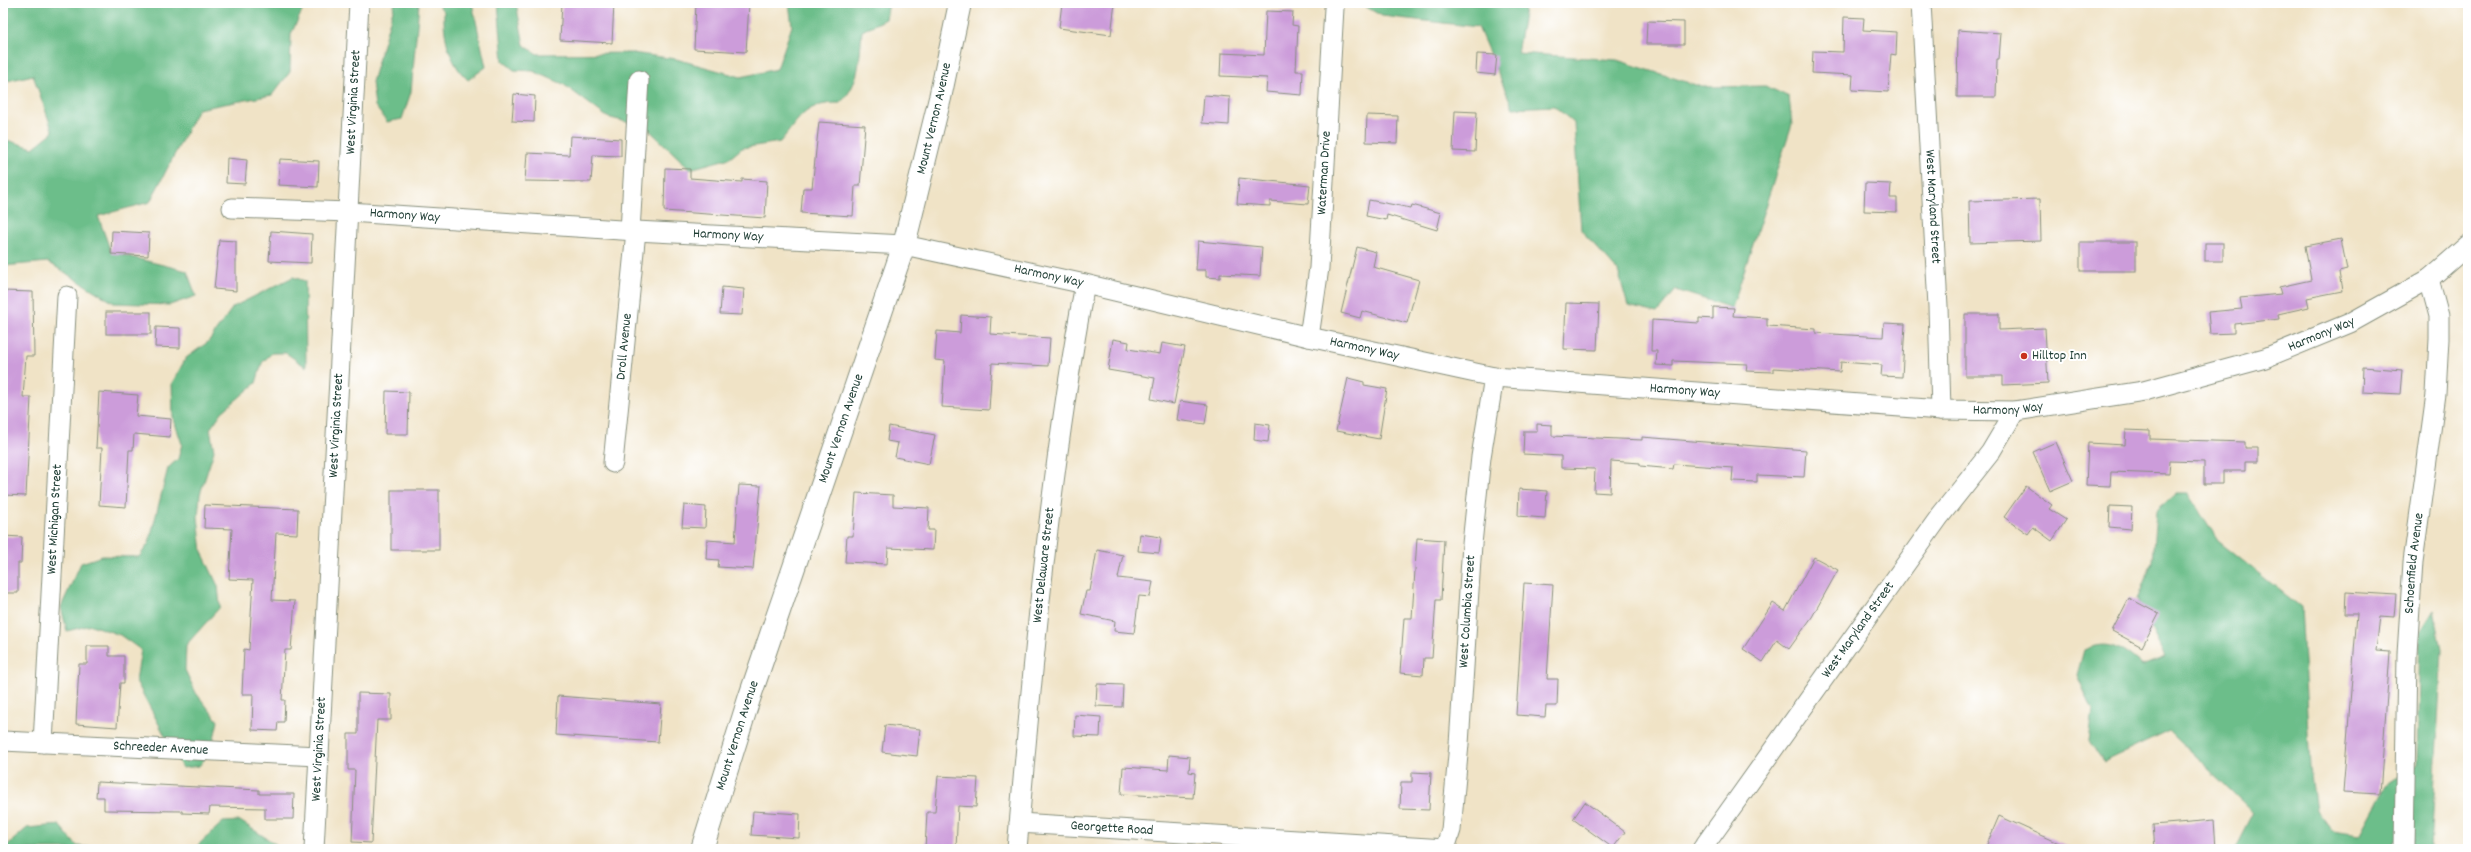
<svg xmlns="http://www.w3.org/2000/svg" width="2471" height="852" font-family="Dekko,sans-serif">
	<rect width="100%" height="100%" fill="#fff"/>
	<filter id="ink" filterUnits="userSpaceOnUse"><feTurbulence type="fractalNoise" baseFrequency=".025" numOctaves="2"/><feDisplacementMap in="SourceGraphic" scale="8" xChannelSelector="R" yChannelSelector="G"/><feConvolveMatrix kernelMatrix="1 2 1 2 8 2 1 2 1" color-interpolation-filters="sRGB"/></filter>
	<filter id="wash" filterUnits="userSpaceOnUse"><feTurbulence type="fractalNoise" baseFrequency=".012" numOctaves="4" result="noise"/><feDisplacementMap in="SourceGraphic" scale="16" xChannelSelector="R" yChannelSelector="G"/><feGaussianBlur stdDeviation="0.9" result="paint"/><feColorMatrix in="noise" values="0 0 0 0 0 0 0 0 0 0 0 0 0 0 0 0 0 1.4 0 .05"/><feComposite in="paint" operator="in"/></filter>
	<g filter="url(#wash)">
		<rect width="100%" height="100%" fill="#f0e3c6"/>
		<!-- forest -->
		<g fill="#6cbe8a" stroke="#467e5f">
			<polygon points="3,3 306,3 291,34 290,72 272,95 198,109 150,202 98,216 111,252 187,271 196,296 170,305 114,303 48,262 3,266 3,139 33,148 53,132 33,75 3,82"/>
			<polygon points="395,3 419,3 411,92 402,119 387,122 375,106 372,82"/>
			<path d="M 437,3 L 472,3 L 486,67 L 468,80 C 450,64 443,37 444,12 Z"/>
			<path d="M 498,3 L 516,3 L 524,45 L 537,54 L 632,53 L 676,59 L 741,77 L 777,69 L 792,26 L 789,3 L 889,3 L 886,19 L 862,31 C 859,58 861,83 840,103 C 804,103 801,117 780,142 L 742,148 L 730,158 L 690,169 L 646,127 L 607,117 L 563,84 L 533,71 L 514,70 L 503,61 Z"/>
			<polygon points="1359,3 1526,3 1517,53 1617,60 1702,87 1766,86 1789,97 1792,124 1732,308 1676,290 1657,313 1628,306 1618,271 1581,230 1574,123 1554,106 1513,108 1478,27 1382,16"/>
			<polygon points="293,277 305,281 306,367 286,353 272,353 262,363 256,383 222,412 210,429 214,451 200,494 198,517 202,552 218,586 220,607 186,645 185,670 196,693 218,721 211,751 199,766 182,768 136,681 141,650 120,635 91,625 67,631 61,607 81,563 102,556 139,557 149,543 168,468 178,459 182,444 173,417 172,383 186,358 208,342 233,307"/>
			<path d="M 2175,494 L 2188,494 L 2218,541 L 2301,607 L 2310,768 L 2316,810 L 2333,831 L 2359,835 L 2386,785 L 2417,764 L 2420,632 L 2434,610 L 2442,649 L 2431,849 L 2234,849 L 2253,812 L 2169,731 L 2104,762 L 2089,741 L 2093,711 L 2077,675 L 2084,650 C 2109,638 2123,650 2142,666 L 2165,657 L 2137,600 L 2152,562 L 2156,511 Z"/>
			<polygon points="240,821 277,845 279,849 171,849 196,847 223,822"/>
			<polygon points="59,825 77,846 107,849 3,849 27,828"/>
		</g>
		<g id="blocks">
			<!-- building -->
			<g fill="#cc9cda">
				<polygon points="562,3 614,3 612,43 560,40"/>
				<polygon points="696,3 749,3 746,52 694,49"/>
				<polygon points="1062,3 1115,3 1111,35 1059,28"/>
				<polygon points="1266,11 1293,12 1292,25 1298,26 1296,71 1303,71 1302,95 1266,92 1267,78 1220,76 1221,53 1264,55"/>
				<polygon points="1844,17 1864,18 1863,30 1897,32 1896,55 1891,54 1888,92 1852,90 1853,75 1812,73 1813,51 1843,52"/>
				<polygon points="1647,21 1684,22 1684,44 1646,44"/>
				<polygon points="1958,30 2001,33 1999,59 1997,59 1996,97 1957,97"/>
				<polygon points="1477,54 1497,55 1495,75 1476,73"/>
				<polygon points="514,94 535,96 534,122 512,121"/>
				<polygon points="1204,95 1230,97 1229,125 1202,123"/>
				<polygon points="1455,111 1477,112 1475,152 1453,151"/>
				<polygon points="1367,115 1398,116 1397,143 1366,142"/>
				<polygon points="819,122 865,125 860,186 855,186 853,216 801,213 803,188 812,188"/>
				<polygon points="570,136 621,139 621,156 593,155 591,182 525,181 527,153 569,155"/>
				<polygon points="227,158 247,160 245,184 226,183"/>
				<polygon points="280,159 319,161 318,187 278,185"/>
				<polygon points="665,168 690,169 690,178 742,182 742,179 767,181 765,218 664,211"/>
				<polygon points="1239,178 1310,185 1308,204 1270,201 1270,206 1237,204"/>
				<polygon points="1865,183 1891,184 1890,198 1897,198 1897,212 1864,211"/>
				<polygon points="2040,199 2041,241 1970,243 1969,201"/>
				<polygon points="1369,200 1411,208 1412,205 1441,213 1437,230 1387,215 1386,220 1366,216"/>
				<polygon points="112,231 149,233 148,256 111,254"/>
				<polygon points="271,231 312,234 311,263 269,261"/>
				<polygon points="2341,239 2347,270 2339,272 2342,291 2307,298 2309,307 2278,314 2279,319 2234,324 2234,333 2210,334 2208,312 2242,309 2240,298 2281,294 2279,287 2311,280 2305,246"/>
				<polygon points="219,240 236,241 236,291 214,289"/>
				<polygon points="1198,241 1262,247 1260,276 1220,274 1220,278 1206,277 1206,270 1196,270"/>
				<rect x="2080" y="242" width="56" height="29"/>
				<rect x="2205" y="243" width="18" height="18"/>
				<polygon points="1357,247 1376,252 1373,267 1419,280 1407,323 1362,311 1360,318 1341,313"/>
				<polygon points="722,287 744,289 742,315 720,314"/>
				<polygon points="3,291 33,292 34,356 26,356 23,397 31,397 26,496 3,495"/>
				<polygon points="1566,303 1599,304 1597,350 1564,349"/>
				<polygon points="1713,307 1734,308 1733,316 1767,318 1767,326 1816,329 1816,333 1883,337 1884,323 1905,324 1902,377 1881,376 1882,365 1841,362 1840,372 1773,368 1773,372 1746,371 1747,364 1673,361 1673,366 1656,365 1657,351 1651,351 1652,320 1699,323 1699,318 1713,319"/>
				<rect x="106" y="312" width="45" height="22"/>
				<polygon points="1965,314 1999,314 1999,330 2045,328 2048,383 2003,385 2003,376 1965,376"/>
				<polygon points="961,315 991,317 990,334 1050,338 1048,366 992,363 989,410 942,407 945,361 935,360 937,331 960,333"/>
				<polygon points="156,327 180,328 180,348 155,347"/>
				<polygon points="1113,339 1129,342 1128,349 1160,354 1162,343 1185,347 1174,404 1151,399 1155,378 1108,370"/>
				<polygon points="2363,367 2402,370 2400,394 2362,392"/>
				<polygon points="1348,378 1364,382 1364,385 1387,389 1379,439 1336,431"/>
				<polygon points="386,391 409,392 408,434 385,434"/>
				<polygon points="99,392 138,395 136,416 171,419 170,437 134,434 133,450 129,450 126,507 99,505 102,448 96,448"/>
				<polygon points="1180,401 1208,405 1205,424 1177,420"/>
				<polygon points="1255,423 1270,425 1268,442 1254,440"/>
				<polygon points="1537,424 1552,425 1552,436 1642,440 1642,437 1806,450 1804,477 1757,475 1757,482 1732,481 1733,468 1674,464 1673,469 1640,466 1640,463 1611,461 1610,493 1594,492 1595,469 1561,468 1561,456 1523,454 1524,431 1537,431"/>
				<polygon points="889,426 935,435 929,464 895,457 898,443 887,441"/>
				<polygon points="2126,430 2150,431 2150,439 2245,442 2245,448 2258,448 2258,462 2245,462 2245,471 2223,471 2223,484 2204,484 2204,462 2170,461 2169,474 2111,472 2110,486 2086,485 2088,443 2125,445"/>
				<polygon points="2056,442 2073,481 2050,491 2033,452"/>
				<polygon points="739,485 761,486 753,569 718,567 719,560 706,559 707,540 735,542"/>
				<polygon points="2026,486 2052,505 2049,509 2066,520 2052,541 2033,527 2028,534 2004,517"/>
				<polygon points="1519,489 1547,491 1545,518 1518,516"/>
				<rect x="391" y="490" width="48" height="60"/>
				<polygon points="856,493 893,495 893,506 929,508 928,530 934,530 933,550 888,548 887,564 845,562 847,536 853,536"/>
				<polygon points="205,505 298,509 297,534 276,533 272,600 295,601 291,650 285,650 282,700 285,700 284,722 278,722 277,731 252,730 253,694 242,694 244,649 249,650 253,580 229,579 232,529 204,528"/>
				<polygon points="684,505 706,507 705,528 682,527"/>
				<polygon points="2110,506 2132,507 2131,529 2109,527"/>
				<polygon points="1140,534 1161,537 1159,553 1138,551"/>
				<polygon points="3,536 22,537 21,563 18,563 18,593 3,593"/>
				<polygon points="1417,538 1444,540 1441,600 1436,600 1432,658 1424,658 1423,675 1400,673 1404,618 1412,618"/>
				<polygon points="1097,550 1123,555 1118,578 1153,582 1150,597 1139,596 1134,633 1114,631 1115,621 1081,614 1086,591 1090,591"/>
				<polygon points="1814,557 1838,570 1812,617 1789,649 1777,640 1763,662 1743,649 1773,603 1785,611"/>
				<polygon points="1524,583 1553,585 1547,679 1558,679 1557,706 1546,706 1545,717 1516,715"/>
				<polygon points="2346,592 2396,595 2394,617 2380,616 2376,651 2390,652 2380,794 2343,792 2357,614 2345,614"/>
				<polygon points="2129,598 2159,614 2142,647 2112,631"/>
				<polygon points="87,646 109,646 109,656 124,656 124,683 120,683 117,727 76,724 79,664 87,664"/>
				<polygon points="1097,684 1123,685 1122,707 1096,706"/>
				<polygon points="358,693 391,694 391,720 377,720 371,843 352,842 355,770 348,770 348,734 358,734"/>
				<polygon points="558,696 661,704 658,742 556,735"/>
				<polygon points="1075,715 1101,717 1100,737 1074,736"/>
				<polygon points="885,725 920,729 917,756 882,752"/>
				<polygon points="1169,755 1190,757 1189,772 1195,773 1193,798 1121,794 1123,767 1168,770"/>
				<polygon points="1412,772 1431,773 1429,810 1400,809 1401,782 1412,782"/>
				<polygon points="938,776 978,778 976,807 958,806 956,849 925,849 927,812 935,812"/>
				<polygon points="97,782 259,790 259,794 294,794 293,819 265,819 265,808 210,807 209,814 182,813 182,811 104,810 104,797 96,797"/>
				<polygon points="1585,802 1625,832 1613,848 1573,819"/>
				<polygon points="753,811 800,814 799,838 751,835"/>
				<polygon points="1999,816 2072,849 1985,849"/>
				<polygon points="2214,820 2216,849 2155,849 2153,825"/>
			</g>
		</g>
	</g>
	<g filter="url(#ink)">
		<use href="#blocks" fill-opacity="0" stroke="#88907d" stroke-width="1"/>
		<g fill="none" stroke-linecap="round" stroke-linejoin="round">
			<!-- minor casing -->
			<g stroke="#88907d" stroke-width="21">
				<g id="minor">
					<path id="s1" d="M 1921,3 L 1938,306 L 1941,410"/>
					<path id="s2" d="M 232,208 L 349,212 L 636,231 L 904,245 L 1085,284 L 1309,337 L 1494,377 L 1941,410 L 2015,411 L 2144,391 L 2265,358 L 2350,323 L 2429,279 L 2468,245"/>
					<polyline points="630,231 639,80"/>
					<path id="s3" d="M 1309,337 L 1319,268 L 1334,8"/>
					<path id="s4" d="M 613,463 L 636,231"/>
					<path id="s5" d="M 3,741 L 319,756"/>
					<path id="s6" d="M 43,743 L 67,296"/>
					<path id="s7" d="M 1019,823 L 1445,849"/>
					<path id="s8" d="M 314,849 L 359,3"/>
					<path id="s9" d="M 1017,849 C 1033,660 1050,470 1085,284"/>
					<path id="s10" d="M 1445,849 L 1451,830 L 1459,744 L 1472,544 L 1481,457 L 1494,377"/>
					<path id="s11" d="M 1702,849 L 1940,516 L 1990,453 L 2015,411"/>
					<path id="s12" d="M 2404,849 L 2407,654 L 2413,562 L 2436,394 L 2439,339 L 2439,316 L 2429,279"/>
				</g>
			</g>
			<!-- major casing -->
			<g stroke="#88907d" stroke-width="24">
				<g id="major">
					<path id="s13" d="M 702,849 L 749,699 L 904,245 L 940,98 L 960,3"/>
				</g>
			</g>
			<!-- minor -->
			<use href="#minor" stroke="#fff" stroke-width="19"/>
			<!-- major -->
			<use href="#major" stroke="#fff" stroke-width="22"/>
		</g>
	</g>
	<!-- markers -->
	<circle fill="#c8321e" stroke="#fff" stroke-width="1.5" cx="2024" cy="356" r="4"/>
	<g text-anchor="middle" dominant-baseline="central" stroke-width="4" stroke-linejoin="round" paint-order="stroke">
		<!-- street labels -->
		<g font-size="14" fill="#1f3d34" stroke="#fff">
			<text stroke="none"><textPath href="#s8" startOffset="748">West Virginia Street</textPath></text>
			<text stroke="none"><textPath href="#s13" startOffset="767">Mount Vernon Avenue</textPath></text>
			<text stroke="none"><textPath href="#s3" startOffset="165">Waterman Drive</textPath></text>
			<text stroke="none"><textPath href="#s1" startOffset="204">West Maryland Street</textPath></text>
			<text stroke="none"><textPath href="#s2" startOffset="173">Harmony Way</textPath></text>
			<text stroke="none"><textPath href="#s2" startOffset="497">Harmony Way</textPath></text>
			<text stroke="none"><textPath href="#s2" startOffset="821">Harmony Way</textPath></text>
			<text stroke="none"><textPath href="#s2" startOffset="2117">Harmony Way</textPath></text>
			<text stroke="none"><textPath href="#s4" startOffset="117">Droll Avenue</textPath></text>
			<text stroke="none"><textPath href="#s2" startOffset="1145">Harmony Way</textPath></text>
			<text stroke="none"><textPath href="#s2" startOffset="1469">Harmony Way</textPath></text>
			<text stroke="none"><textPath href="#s2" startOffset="1793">Harmony Way</textPath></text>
			<text stroke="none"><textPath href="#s8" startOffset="424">West Virginia Street</textPath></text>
			<text stroke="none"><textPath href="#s13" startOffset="443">Mount Vernon Avenue</textPath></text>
			<text stroke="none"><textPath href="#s6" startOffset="224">West Michigan Street</textPath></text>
			<text stroke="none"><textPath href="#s12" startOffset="286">Schoenfield Avenue</textPath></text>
			<text stroke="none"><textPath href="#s9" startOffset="285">West Delaware Street</textPath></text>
			<text stroke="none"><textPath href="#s10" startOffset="239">West Columbia Street</textPath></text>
			<text stroke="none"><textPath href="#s11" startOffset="269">West Maryland Street</textPath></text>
			<text stroke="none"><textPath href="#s13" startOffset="119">Mount Vernon Avenue</textPath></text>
			<text stroke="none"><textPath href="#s5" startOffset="158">Schreeder Avenue</textPath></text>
			<text stroke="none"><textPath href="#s8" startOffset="100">West Virginia Street</textPath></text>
			<text stroke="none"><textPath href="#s7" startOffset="93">Georgette Road</textPath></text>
		</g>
		<!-- poi labels -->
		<g font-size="14" fill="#1f3d34" stroke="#fff" text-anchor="start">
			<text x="2032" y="356">Hilltop Inn</text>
		</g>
	</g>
	<!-- margin -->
	<rect width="2471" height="852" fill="none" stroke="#fff" stroke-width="16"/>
</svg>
